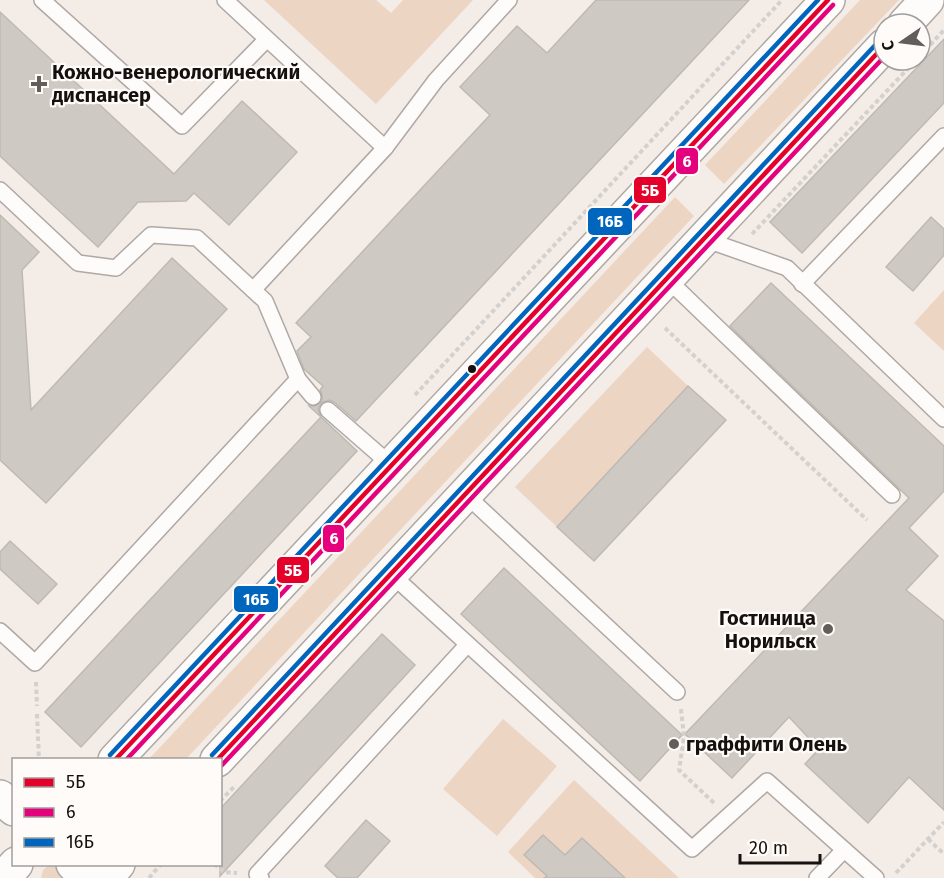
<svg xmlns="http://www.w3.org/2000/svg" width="944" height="878" font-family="'Fira Sans',sans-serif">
	<rect width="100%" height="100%" fill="#f4ece6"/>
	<!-- green -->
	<g fill="#edd5c4">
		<polygon points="264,0 376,0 391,13 403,0 473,0 376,104"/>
		<polygon points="860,0 899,0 724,184 705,165"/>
		<polygon points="675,197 694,216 186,759 149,759"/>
		<polygon points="944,290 944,351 914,323"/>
		<polygon points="647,347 688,386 557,527 515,487"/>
		<polygon points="503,719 557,766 497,836 443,789"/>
		<polygon points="574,780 679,878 625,878 582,838 565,855 543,835 525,855 546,875 544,878 535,878 508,852"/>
		<polygon points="49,865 63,865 70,878 41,878 43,870"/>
	</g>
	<!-- building -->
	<g fill="#cfc9c4" stroke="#bfb9b4" stroke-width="1.5">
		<polygon points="596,0 749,0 356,421 334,402 329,400 321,403 318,409 321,417 357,451 81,747 45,712 321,417 309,406 315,406 322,401 322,395 320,390 323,386 304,369 297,351 311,337 296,323 490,115 460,87 517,26 547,53"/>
		<polygon points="0,12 174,174 242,101 297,152 229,225 194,193 186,201 138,202 98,247 0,156"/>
		<polygon points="944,39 944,103 802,253 770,222"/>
		<polygon points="0,215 39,252 22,270 31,410 172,258 227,309 46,503 0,460"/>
		<polygon points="931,217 944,229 944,255 913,291 886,267"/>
		<polygon points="771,283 944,446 944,491 909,528 938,556 906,590 944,621 944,810 909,777 868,823 805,764 819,749 789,717 732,778 685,734 909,498 730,326"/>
		<polygon points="688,386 726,420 594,561 557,527"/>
		<polygon points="10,541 57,584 38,604 0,569 0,552"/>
		<polygon points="504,568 682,735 640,781 461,614"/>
		<polygon points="382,634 415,665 220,876 220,809"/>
		<polygon points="366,820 390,841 357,878 338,878 325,866"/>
		<polygon points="543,835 565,855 582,838 625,878 544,878 547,876 524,855"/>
	</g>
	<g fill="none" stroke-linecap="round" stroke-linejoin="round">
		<!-- service casing -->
		<g stroke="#afa8a4" stroke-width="18">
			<g id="service">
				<polyline points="42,0 182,126 266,40"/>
				<polyline points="225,0 385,148"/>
				<polyline points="0,190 78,263 116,268 151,235 197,238 265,301 298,379 313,397"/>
				<polyline points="704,239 787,268 944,419"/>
				<polyline points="667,279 892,495"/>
				<polyline points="802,284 944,136"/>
				<polyline points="253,290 385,148 436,80 509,0"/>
				<polyline points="328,410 391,465"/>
				<polyline points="465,494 677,692"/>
				<polyline points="391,574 692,849 767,781 876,878"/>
				<polyline points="0,631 35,663 298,379"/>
				<polyline points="261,878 257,874 467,645"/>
				<polyline points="817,878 844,850"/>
			</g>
		</g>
		<!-- tertiary casing -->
		<g stroke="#afa8a4" stroke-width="36">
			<g id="tertiary">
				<polyline points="905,24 927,0"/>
				<polyline points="115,760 828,0"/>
				<polyline points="217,760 884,46"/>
				<polyline points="0,797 14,809"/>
				<polyline points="73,864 87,878"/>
				<polyline points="4,878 16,864"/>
				<polyline points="106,878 118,864"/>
			</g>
		</g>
		<!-- path -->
		<g stroke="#d3d1cf" stroke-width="4" stroke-dasharray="4.5 3" stroke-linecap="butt">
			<polyline points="920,56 944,30"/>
			<polyline points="752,234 916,60"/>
			<polyline points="665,328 867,520"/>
			<polyline points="415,395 782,0"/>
			<polyline points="36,682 37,706"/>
			<polyline points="681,709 684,737 679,770 714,803"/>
			<polyline points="37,714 39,760"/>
			<polyline points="220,801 236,785"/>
			<polyline points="928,839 944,854"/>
			<polyline points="214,864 224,872 237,873"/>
			<polyline points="896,873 944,822"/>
			<polyline points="149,878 161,864"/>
		</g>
		<!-- service -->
		<use href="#service" stroke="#fdfcfb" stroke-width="15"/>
		<!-- tertiary -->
		<use href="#tertiary" stroke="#fdfcfb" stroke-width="33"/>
		<!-- bus-1 casing -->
		<g stroke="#fefbf8" stroke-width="9">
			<g id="bus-1">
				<polyline points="115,760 828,0"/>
				<polyline points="217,760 884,46"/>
			</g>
		</g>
		<!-- bus-2 casing -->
		<g stroke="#fefbf8" stroke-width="9">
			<g id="bus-2">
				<polyline points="126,760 833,5"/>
				<polyline points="222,765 884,57"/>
			</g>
		</g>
		<!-- bus-3 casing -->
		<g stroke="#fefbf8" stroke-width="9">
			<g id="bus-3">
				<polyline points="110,755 818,0"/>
				<polyline points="212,755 879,41"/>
			</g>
		</g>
		<!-- bus-1 -->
		<use href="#bus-1" stroke="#e4002b" stroke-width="4.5"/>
		<!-- bus-2 -->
		<use href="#bus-2" stroke="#e5007d" stroke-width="4.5"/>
		<!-- bus-3 -->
		<use href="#bus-3" stroke="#0065bd" stroke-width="4.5"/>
	</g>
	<!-- markers -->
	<g fill="#645e5a" stroke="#fefbf8" stroke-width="2">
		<path d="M36 75h6v6h6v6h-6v6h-6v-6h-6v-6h6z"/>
		<circle cx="828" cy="629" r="6"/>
		<circle cx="674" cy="744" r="6"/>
	</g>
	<circle fill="#16110e" stroke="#fefbf8" stroke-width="2" cx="472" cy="369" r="5"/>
	<g text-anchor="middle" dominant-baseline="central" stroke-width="4.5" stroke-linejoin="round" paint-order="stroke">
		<!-- poi labels -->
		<g font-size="20" font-weight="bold" fill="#16110e" stroke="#fefbf8" text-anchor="start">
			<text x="52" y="72">Кожно-венерологический<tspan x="52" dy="23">диспансер</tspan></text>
			<text x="816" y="618" text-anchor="end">Гостиница<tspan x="816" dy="23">Норильск</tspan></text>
			<text x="686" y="744">граффити Олень</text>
		</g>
	</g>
	<g stroke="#fefbf8" stroke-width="2">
		<rect x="675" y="147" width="24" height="28" rx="6" fill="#e5007d"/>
		<rect x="633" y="176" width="34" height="28" rx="6" fill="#e4002b"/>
		<rect x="587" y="207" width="46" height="29" rx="6" fill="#0065bd"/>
		<rect x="322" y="524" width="23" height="29" rx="6" fill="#e5007d"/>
		<rect x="276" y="556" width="34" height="28" rx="6" fill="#e4002b"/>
		<rect x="233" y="585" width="46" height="28" rx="6" fill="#0065bd"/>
	</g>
	<g font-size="16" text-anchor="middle" font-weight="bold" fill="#fff">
		<text x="687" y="167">6</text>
		<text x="650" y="196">5Б</text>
		<text x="610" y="227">16Б</text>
		<text x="334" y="544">6</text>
		<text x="293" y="576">5Б</text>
		<text x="256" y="605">16Б</text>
	</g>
	<!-- legend -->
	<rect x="12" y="758" width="210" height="108" fill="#fefbf8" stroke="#a19d9a" stroke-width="1.5"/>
	<rect x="24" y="778" width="30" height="9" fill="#e4002b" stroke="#a19d9a" stroke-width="1.5"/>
	<text x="66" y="788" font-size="18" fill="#16110e">5Б</text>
	<rect x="24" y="808" width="30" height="9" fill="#e5007d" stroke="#a19d9a" stroke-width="1.5"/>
	<text x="66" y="818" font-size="18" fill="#16110e">6</text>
	<rect x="24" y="838" width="30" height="9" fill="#0065bd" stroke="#a19d9a" stroke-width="1.5"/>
	<text x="66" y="848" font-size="18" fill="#16110e">16Б</text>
	<!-- north arrow -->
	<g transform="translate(902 42) rotate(256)"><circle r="28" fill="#fefbf8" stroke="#a19d9a" stroke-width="1.5"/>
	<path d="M0-4.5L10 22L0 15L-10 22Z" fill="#645e5a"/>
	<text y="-9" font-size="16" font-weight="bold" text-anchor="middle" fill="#16110e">С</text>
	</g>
	<!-- scale -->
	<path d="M740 854v9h80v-9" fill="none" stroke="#16110e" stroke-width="3"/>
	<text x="749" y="854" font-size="18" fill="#16110e" stroke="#fefbf8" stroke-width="4.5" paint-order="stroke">20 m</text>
</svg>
